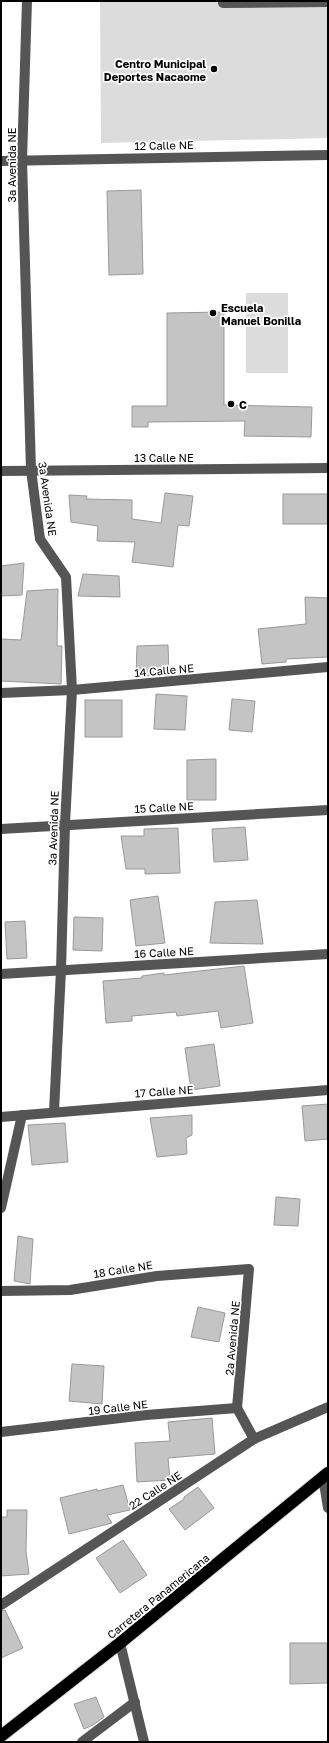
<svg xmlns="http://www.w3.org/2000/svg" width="329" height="1743" font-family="'Golos Text',sans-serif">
	<rect width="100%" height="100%" fill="#fff"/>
	<!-- green -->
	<g fill="#dcdcdc">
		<polygon points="100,1 328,1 328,138 101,143"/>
		<rect x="246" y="293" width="42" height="80"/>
	</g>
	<!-- building -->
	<g fill="#c4c4c4" stroke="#999">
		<polygon points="141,190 143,274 109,275 107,191"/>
		<polygon points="224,312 224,405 312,407 311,437 244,436 245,421 148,422 148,427 132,427 132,406 167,406 167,313"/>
		<polygon points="165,493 193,496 189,526 178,525 173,567 132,562 135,542 97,541 98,526 71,522 69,495 87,496 86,499 132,500 132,519 161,523"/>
		<rect x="283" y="494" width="45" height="30"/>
		<polygon points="24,563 22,595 1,596 1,566"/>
		<polygon points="83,574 119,576 120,597 78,596"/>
		<polygon points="58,589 57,646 62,646 61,684 1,681 1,639 21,640 27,591"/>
		<polygon points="305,597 328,598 328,657 286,659 286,662 262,664 258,629 306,624"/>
		<polygon points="168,645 169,675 136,676 137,646"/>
		<polygon points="156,694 187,696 185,730 154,729"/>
		<polygon points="232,699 255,701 252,732 229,730"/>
		<rect x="85" y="700" width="37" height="37"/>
		<polygon points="216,759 216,800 187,800 187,760"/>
		<polygon points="245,827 248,860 214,862 212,829"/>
		<polygon points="178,828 180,873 145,874 145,869 126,869 121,836 144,836 144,829"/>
		<polygon points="158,896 165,943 136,946 130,900"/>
		<polygon points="257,900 263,944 210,943 215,902"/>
		<polygon points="74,917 103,918 102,951 73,950"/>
		<polygon points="25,921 27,958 7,959 5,922"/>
		<polygon points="244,966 253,1023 221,1028 218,1011 177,1016 176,1012 132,1016 132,1021 106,1023 103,981 142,978 142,976 164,973 164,975"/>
		<polygon points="214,1044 220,1086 191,1090 185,1048"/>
		<polygon points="328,1104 328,1139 305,1141 302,1106"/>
		<polygon points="192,1115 192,1135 186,1138 187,1154 157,1157 150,1118"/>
		<polygon points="65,1123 68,1162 32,1165 28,1125"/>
		<polygon points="276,1197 300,1199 298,1226 274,1225"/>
		<polygon points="18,1236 33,1239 30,1284 14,1281"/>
		<polygon points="198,1307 225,1313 219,1342 191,1337"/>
		<polygon points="72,1364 104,1366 102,1404 69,1401"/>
		<polygon points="212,1418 215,1454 168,1458 170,1480 137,1482 135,1443 170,1441 168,1422"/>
		<polygon points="123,1485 130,1510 107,1515 112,1523 69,1534 60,1498 97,1489 97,1491"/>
		<polygon points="198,1487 214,1508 185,1530 169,1509 184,1499 184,1497"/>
		<polygon points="7,1510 27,1510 26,1551 29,1574 1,1576 1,1517 7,1517"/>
		<polygon points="123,1540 147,1575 120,1593 96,1558"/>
		<polygon points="5,1610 23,1648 1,1658 1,1611"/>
		<polygon points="290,1643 328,1643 328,1683 290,1684"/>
		<polygon points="96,1697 104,1717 93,1725 84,1729 74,1704"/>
	</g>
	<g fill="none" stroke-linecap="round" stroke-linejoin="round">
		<!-- highway casing -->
		<g stroke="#dbdbdb" stroke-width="14">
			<polyline id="highway" points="1,1736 120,1643 328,1473"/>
		</g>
		<!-- minor -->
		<g stroke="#555" stroke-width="10">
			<polyline points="27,1 22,160 31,470 40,539 66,577 72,690 65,824 61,970 54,1112"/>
			<polyline points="223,3 328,2"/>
			<polyline points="1,161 328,155"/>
			<polyline points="1,471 328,468"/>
			<polyline points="1,693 72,690 328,667"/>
			<polyline points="1,829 328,810"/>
			<polyline points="1,974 328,954"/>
			<polyline points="1,1117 328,1090"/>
			<polyline points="1,1208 22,1115"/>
			<polyline points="1,1291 70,1290 157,1276 249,1269 237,1408"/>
			<polyline points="237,1408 254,1439"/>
			<polyline points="1,1432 146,1415 237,1408"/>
			<polyline points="323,1477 328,1508"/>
			<polyline points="1,1605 254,1439 328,1407"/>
			<polyline points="120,1643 144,1742"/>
			<polyline points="82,1742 135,1702"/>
		</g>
		<!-- highway -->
		<use href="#highway" stroke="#000" stroke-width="12"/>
	</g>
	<!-- markers -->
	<g fill="#000" stroke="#fff" stroke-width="1.5">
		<circle cx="214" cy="69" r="4"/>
		<circle cx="213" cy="313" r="4"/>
		<circle cx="231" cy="404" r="4"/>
	</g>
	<g text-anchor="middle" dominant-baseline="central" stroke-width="3.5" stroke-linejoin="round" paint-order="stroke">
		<!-- poi labels -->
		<g font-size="11" font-weight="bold" fill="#000" stroke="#fff" text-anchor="start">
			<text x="206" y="63" text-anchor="end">Centro Municipal<tspan x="206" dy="13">Deportes Nacaome</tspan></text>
			<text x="221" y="307">Escuela<tspan x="221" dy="13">Manuel Bonilla</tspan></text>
			<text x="239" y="404">C</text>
		</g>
		<!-- street labels -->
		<g font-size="11" fill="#000" stroke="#fff">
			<text transform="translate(164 145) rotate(-1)">12 Calle NE</text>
			<text transform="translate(11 165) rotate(-90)">3a Avenida NE</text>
			<text x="164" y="457">13 Calle NE</text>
			<text transform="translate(48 499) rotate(82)">3a Avenida NE</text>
			<text transform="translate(164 670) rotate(-5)">14 Calle NE</text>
			<text transform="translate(164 807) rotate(-3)">15 Calle NE</text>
			<text transform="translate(53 828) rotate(-88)">3a Avenida NE</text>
			<text transform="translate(164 952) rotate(-3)">16 Calle NE</text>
			<text transform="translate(164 1091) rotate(-4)">17 Calle NE</text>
			<text transform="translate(123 1269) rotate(-9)">18 Calle NE</text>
			<text transform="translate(232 1338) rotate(-85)">2a Avenida NE</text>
			<text transform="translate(118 1407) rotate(-7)">19 Calle NE</text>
			<text transform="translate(155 1490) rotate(-33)">22 Calle NE</text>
			<text transform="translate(158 1596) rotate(-39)">Carretera Panamericana</text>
		</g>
	</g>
	<!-- border -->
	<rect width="329" height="1743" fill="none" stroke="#000000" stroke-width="4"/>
</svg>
